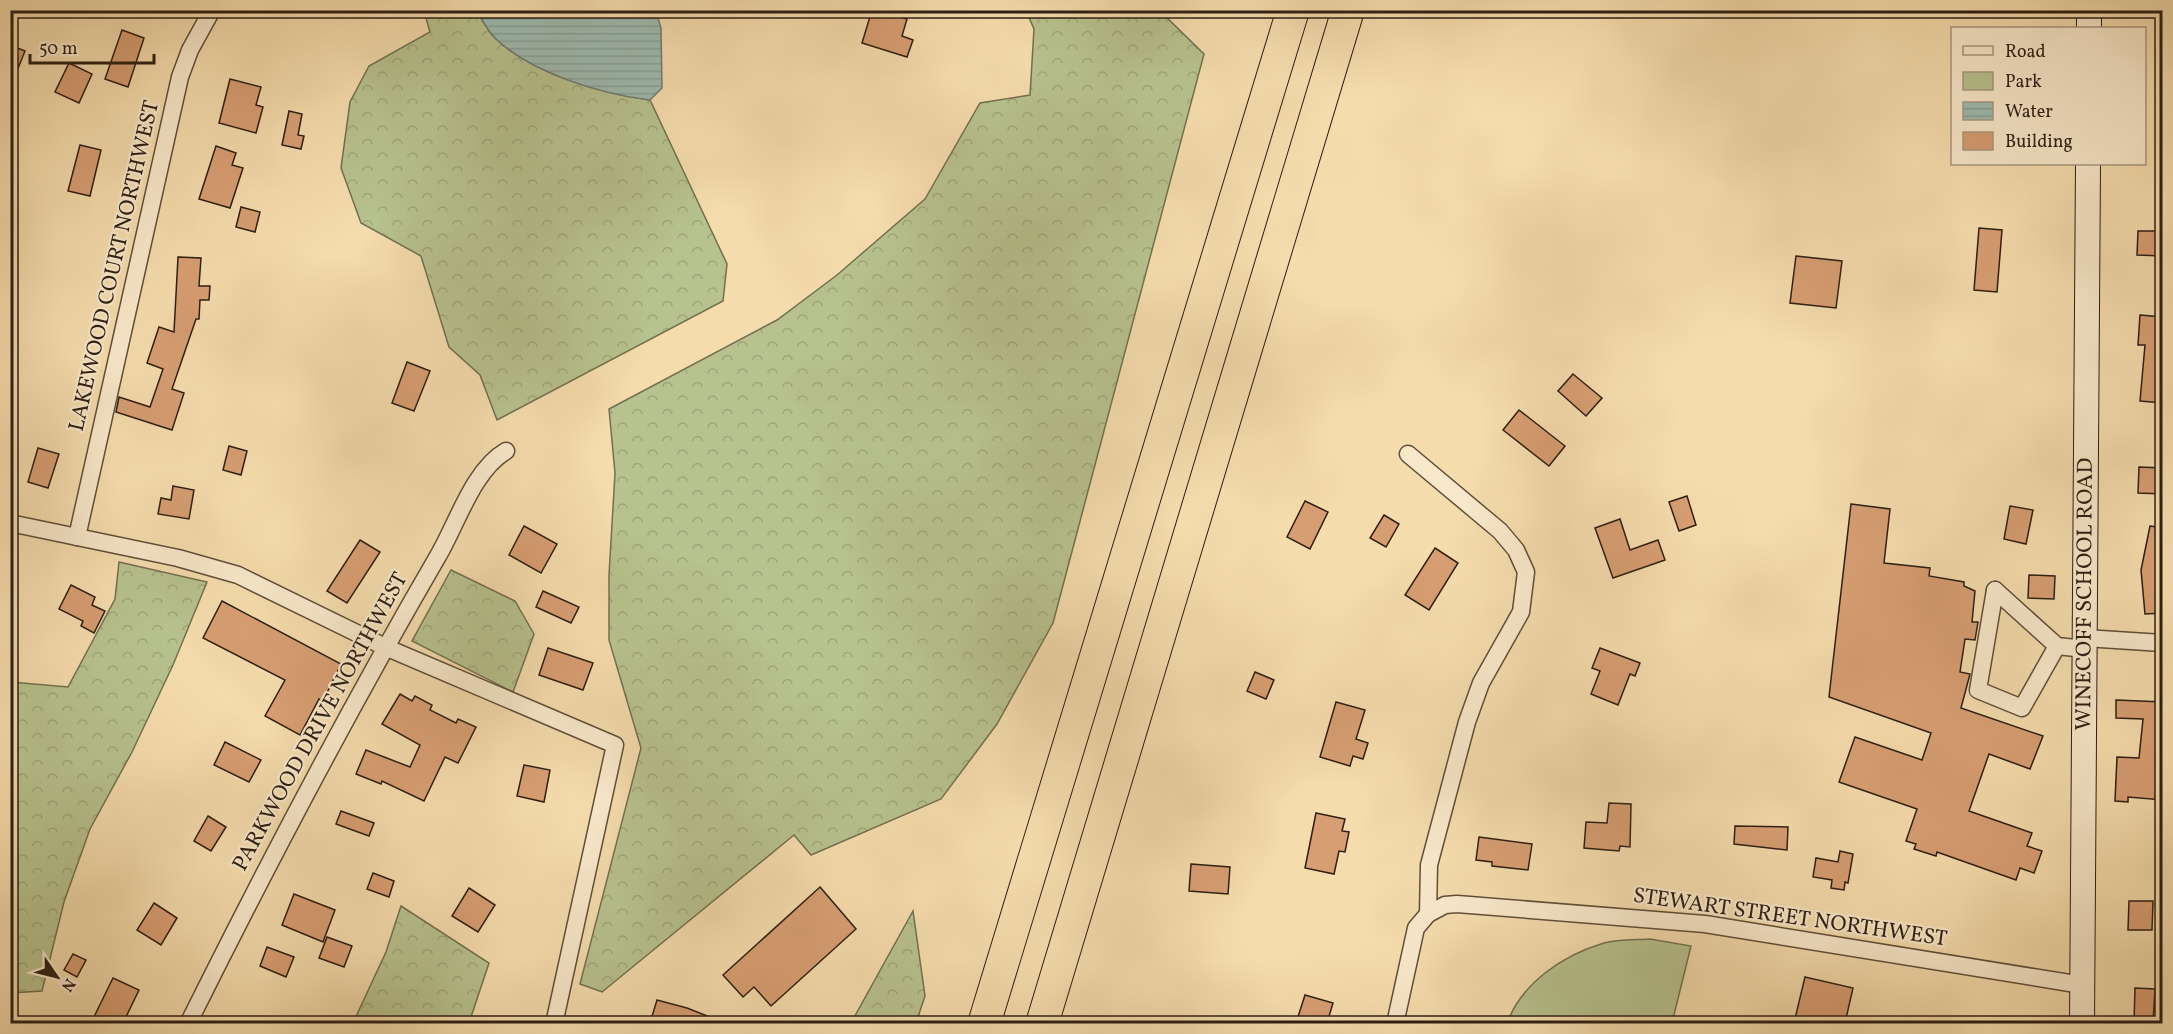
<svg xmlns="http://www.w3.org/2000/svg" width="2173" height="1034" font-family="Vollkorn,serif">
	<defs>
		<pattern id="forest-crowns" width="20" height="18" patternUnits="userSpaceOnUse" patternTransform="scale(1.5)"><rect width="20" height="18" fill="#b7c28e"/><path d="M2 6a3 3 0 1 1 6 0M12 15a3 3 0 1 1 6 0" fill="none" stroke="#9ea679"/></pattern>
		<pattern id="water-rules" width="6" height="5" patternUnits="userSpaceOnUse" patternTransform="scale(1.5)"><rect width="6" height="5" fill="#9dbaaf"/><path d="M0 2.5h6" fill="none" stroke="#889f96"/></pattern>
	</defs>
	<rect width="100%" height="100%" fill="#f5dcad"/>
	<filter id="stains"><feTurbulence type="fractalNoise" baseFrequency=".00333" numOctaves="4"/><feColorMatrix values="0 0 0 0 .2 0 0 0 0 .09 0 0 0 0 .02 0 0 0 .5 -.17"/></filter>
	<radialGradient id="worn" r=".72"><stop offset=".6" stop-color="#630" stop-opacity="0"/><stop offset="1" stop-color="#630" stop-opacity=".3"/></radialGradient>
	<!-- forest -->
	<g fill="url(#forest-crowns)" stroke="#727050" stroke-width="1.5">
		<path d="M 424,11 L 477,11 C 482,20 487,30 495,38 C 531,73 601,94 650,100 L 727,264 L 723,301 L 497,420 L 480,375 L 449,347 L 421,256 L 361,223 L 341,168 L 350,102 L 369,66 L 430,32 Z"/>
		<polygon points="1026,11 1160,11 1204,54 1053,623 997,724 941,799 811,855 794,835 602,992 580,984 641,748 609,640 609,575 615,473 609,409 777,320 837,275 925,199 980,103 1030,95 1034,29"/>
		<polygon points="119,562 207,582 173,665 132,752 90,829 64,902 42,991 11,993 11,682 68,687 115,599"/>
		<polygon points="451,570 515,601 534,634 513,692 412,641"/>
		<polygon points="401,906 489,963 469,1023 353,1023 386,952"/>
		<polygon points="913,911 925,996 916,1023 851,1023"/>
	</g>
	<!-- park -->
	<path fill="#b7c28e" stroke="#727050" stroke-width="1.5" d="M 1650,939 L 1691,946 L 1672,1023 L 1507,1023 C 1522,983 1563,955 1604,943 C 1618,939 1635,940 1650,939 Z"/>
	<!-- water -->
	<path fill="url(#water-rules)" stroke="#707c70" stroke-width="1.5" d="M 477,11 L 656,11 L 661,28 L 662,88 L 650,100 C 601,94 531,73 495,38 C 487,30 482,20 477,11 Z"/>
	<!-- building -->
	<g fill="#d79e73" stroke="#2d1f12" stroke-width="1.5">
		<polygon points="872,10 895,10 893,15 907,19 902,36 913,40 907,57 862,43"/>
		<polygon points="122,30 144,38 128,87 105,79"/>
		<polygon points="10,45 25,51 11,86 10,86"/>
		<polygon points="69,63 92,74 79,103 55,92"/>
		<polygon points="230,79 261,87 256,105 263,107 256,133 219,123"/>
		<polygon points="289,111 302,114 298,135 304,136 301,149 282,145"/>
		<polygon points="80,145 101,150 90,196 68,191"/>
		<polygon points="216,146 236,153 232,165 243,168 230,208 199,199"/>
		<polygon points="241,207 260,212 255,232 236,227"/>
		<polygon points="1979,228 2002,230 1997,292 1974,290"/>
		<polygon points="2138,231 2163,231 2163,256 2137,255"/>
		<polygon points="1796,256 1842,261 1836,308 1790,303"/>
		<polygon points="178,257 201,258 199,286 210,286 209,300 200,300 199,319 196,319 172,389 184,393 172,430 116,412 119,397 150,407 163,369 147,363 159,327 174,332"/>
		<polygon points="2140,315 2163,317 2163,403 2140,401 2145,345 2138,345"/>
		<polygon points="407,362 430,371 414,411 392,403"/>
		<polygon points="1573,374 1602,398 1586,416 1558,391"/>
		<polygon points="1519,410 1565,446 1549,466 1503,430"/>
		<polygon points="229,446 247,451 241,475 223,470"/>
		<polygon points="38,448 59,454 48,488 28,482"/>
		<polygon points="2139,467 2163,468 2163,494 2138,493"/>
		<polygon points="173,486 194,490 189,519 158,514 161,498 171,500"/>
		<polygon points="1687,496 1696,525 1679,531 1669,502"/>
		<polygon points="1305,501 1328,512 1310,549 1287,537"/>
		<polygon points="1851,504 1890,509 1884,563 1930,568 1929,576 1964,582 1964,586 1975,591 1972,622 1978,622 1975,640 1965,639 1960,672 1970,674 1961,708 2043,736 2030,769 1989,754 1969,811 2032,833 2027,846 2042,851 2034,873 2020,868 2016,880 1937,852 1936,856 1914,849 1916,844 1906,841 1917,809 1839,782 1855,737 1922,760 1931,733 1829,697"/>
		<polygon points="2010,506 2033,510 2026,544 2004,539"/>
		<polygon points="1384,515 1399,524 1386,547 1370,538"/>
		<polygon points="1620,519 1630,550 1658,540 1665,560 1613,578 1595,528"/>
		<polygon points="524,526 557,544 541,573 509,555"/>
		<polygon points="2150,526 2163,528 2163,613 2145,614 2141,570"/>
		<polygon points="360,540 380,552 347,603 327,591"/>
		<polygon points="1435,548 1458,563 1429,610 1405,595"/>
		<polygon points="2029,575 2055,576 2054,599 2028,598"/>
		<polygon points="71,585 95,597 92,605 105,611 94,633 81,626 83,621 59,609"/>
		<polygon points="543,591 579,607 571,623 536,607"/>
		<polygon points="222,601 341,664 323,701 319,699 300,735 265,716 285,680 203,638"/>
		<polygon points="548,648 593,663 583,690 539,675"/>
		<polygon points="1600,648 1640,663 1635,676 1630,674 1618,705 1591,694 1600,671 1592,668"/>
		<polygon points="1255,672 1274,680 1266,699 1247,691"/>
		<polygon points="400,694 412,701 415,696 432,705 430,710 456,723 458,719 476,727 458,763 445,757 424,801 382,781 381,784 356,774 366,750 410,767 420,745 382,724"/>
		<polygon points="2116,700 2163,702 2163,800 2128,797 2128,802 2115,801 2117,757 2139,758 2143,719 2116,718"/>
		<polygon points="1336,702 1365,710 1356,739 1368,743 1363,759 1353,756 1350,766 1320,757"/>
		<polygon points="225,742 261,760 249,782 214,765"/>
		<polygon points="524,765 550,770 544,802 517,796"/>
		<polygon points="1609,803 1631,804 1630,847 1620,846 1619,851 1584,848 1586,822 1607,823"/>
		<polygon points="341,811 374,823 369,836 336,824"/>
		<polygon points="1316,813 1345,819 1342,831 1349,832 1345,852 1339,851 1334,874 1305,868"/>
		<polygon points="208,816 226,827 211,851 194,841"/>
		<polygon points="1735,826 1788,827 1787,850 1734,844"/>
		<polygon points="1479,837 1532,844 1528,870 1492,866 1492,862 1476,860"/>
		<polygon points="1840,851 1853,854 1848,883 1845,882 1844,890 1831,888 1832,880 1813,877 1816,858 1838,862"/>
		<polygon points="1191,864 1230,867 1228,894 1189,891"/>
		<polygon points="373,873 394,881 389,897 367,889"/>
		<polygon points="820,887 856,929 771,1006 754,987 743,997 723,975"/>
		<polygon points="469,888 495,905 478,932 452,916"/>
		<polygon points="294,894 335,910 323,942 282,925"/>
		<polygon points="2129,901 2153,901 2152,930 2128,930"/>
		<polygon points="154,903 177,918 161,945 137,930"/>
		<polygon points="327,937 352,946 344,967 319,958"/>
		<polygon points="267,947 294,957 286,977 260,966"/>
		<polygon points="73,954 86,960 77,977 64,970"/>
		<polygon points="1805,977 1853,988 1845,1023 1794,1023"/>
		<polygon points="113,978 139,990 123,1023 91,1023"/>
		<polygon points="2135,988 2155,989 2153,1023 2134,1023"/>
		<polygon points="1305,995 1333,1003 1327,1023 1296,1023"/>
		<polygon points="657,1000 687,1008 725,1023 650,1023"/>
	</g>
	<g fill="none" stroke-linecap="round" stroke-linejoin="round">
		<!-- street casing -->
		<g stroke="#5f4e39" stroke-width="19">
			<g id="street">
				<polyline points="1408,454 1500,531 1516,550 1526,572 1521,612 1481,683 1467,722 1429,865 1428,914"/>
				<polyline points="10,523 178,558 238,575 385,647 615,745 554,1024"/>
				<polyline points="77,537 180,77 190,50 212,10"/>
				<polyline points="1995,590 1978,690 2022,708 2057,646"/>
				<polyline points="1995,590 2057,646 2085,649"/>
				<polyline points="2085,638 2162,643"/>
				<path d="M 188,1024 C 267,865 349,709 438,556 C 457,524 473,470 506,451"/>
				<polyline points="1395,1024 1416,928 1428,914 1445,905 1457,904 1705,924 2082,985"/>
			</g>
		</g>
		<!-- secondary casing -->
		<g stroke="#2d1f12" stroke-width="26">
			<g id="secondary">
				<polyline points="2089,28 2089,10"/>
				<path id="s1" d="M 2082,1024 L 2088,164"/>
			</g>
		</g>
		<!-- highway casing -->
		<g stroke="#2d1f12" stroke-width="34">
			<g id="highway">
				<polyline points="984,1024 1293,10"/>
				<polyline points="1042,1024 1348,10"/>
			</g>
		</g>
		<!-- street -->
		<use href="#street" stroke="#f8e8ca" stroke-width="16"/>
		<!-- secondary -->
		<use href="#secondary" stroke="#f8e8ca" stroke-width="24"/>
		<!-- highway -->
		<use href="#highway" stroke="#f5dcad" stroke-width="32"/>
	</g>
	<g text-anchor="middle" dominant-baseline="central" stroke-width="4.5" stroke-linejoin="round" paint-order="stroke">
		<!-- street labels -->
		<g font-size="22" fill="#2d1f12" stroke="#f8e8ca">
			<text transform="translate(115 266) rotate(-77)">LAKEWOOD COURT NORTHWEST</text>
			<text stroke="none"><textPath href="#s1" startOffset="430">WINECOFF SCHOOL ROAD</textPath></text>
			<text transform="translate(321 722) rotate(-61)">PARKWOOD DRIVE NORTHWEST</text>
			<text transform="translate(1790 918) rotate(8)">STEWART STREET NORTHWEST</text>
		</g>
	</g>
	<!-- margin -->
	<rect width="2173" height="1034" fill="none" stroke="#f5dcad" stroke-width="36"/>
	<rect x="12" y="12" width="2149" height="1010" fill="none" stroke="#2d1f12" stroke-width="3"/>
	<rect x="18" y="18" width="2137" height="998" fill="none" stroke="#2d1f12" stroke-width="1.5"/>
	<!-- legend -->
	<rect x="1951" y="27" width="195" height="138" fill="#f8e8ca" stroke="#a79880" stroke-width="1.5"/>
	<rect x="1963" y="46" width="30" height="9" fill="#f8e8ca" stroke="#a79880" stroke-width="1.5"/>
	<text x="2005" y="57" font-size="18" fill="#2d1f12">Road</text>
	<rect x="1963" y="72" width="30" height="18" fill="#b7c28e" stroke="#a79880" stroke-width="1.5"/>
	<text x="2005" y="87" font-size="18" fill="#2d1f12">Park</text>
	<rect x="1963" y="102" width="30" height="18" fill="url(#water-rules)" stroke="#a79880" stroke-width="1.5"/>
	<text x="2005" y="117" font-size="18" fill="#2d1f12">Water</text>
	<rect x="1963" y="132" width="30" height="18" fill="#d79e73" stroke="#a79880" stroke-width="1.5"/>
	<text x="2005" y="147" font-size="18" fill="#2d1f12">Building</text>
	<!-- north arrow -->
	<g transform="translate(57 977) rotate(125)" stroke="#f8e8ca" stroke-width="4.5" paint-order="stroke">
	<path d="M0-4.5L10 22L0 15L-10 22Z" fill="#2d1f12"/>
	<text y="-9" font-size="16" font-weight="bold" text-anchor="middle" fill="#2d1f12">N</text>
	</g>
	<!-- scale -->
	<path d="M30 54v9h124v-9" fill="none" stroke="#2d1f12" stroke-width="3"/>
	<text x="39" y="54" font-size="18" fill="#2d1f12" stroke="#f8e8ca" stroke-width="4.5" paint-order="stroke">50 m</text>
	<rect width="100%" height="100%" filter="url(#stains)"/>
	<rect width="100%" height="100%" fill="url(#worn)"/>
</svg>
